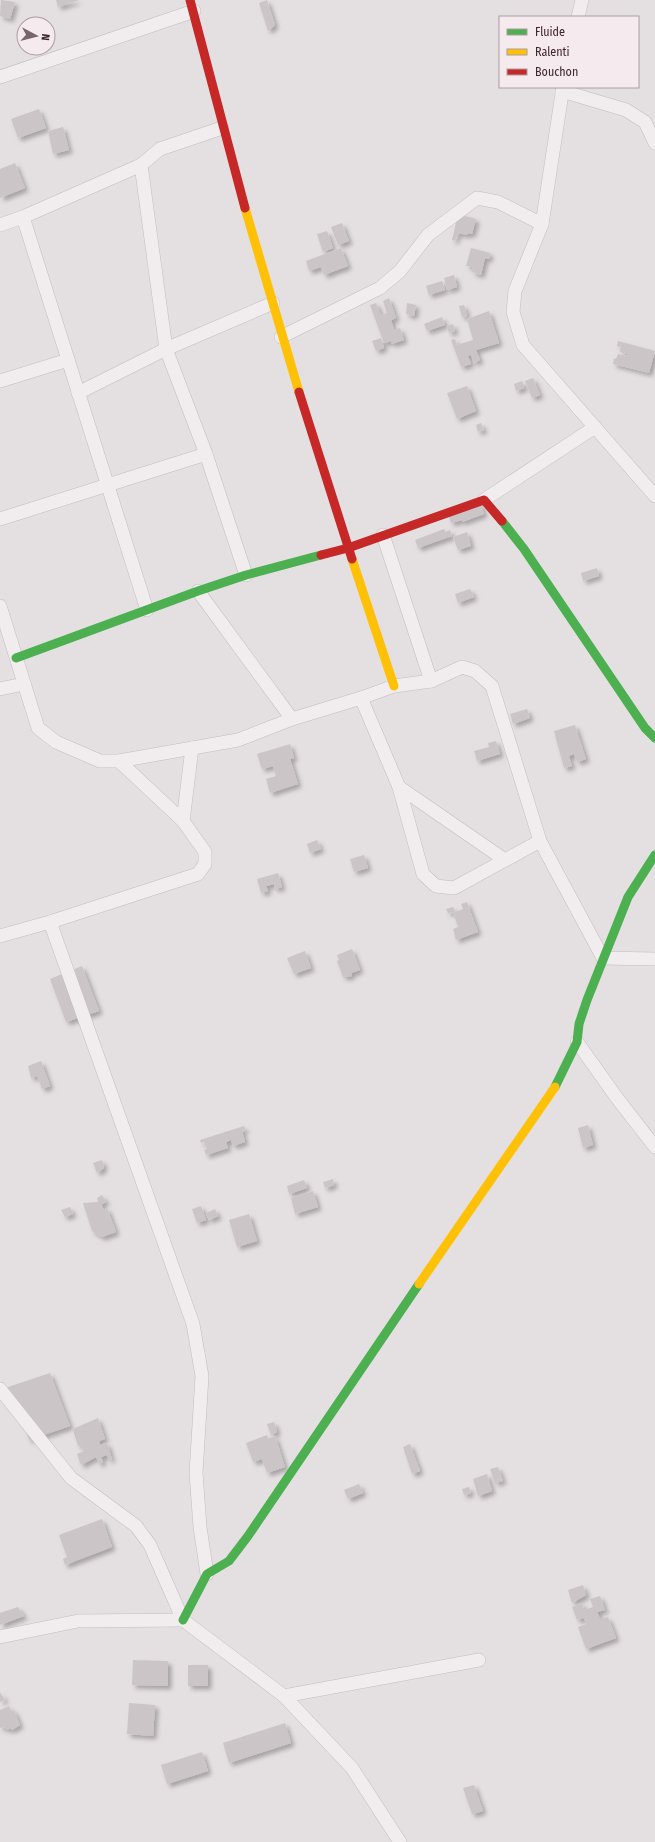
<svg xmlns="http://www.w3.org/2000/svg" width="655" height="1842" font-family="'Fira Sans Condensed',sans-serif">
	<defs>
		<filter id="shadow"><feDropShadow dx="3.5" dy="3.5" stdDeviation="2" flood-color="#0004"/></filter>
	</defs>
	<rect width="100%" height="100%" fill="#e4dfe0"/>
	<!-- building -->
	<g fill="#cbc5c7" filter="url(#shadow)">
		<polygon points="1,0 15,2 10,19 0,16"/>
		<polygon points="56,0 79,0 58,7"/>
		<polygon points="267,0 275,25 268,31 259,3"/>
		<polygon points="39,109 46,128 18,138 11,119"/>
		<polygon points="63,127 69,150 53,154 48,131"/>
		<polygon points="15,163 25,188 0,198 0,169"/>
		<polygon points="458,214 476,219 472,234 468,233 467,235 458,233 455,241 452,240"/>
		<polygon points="342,223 349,241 338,245 331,227"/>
		<polygon points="327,231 333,248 323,252 317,234"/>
		<polygon points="341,248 348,266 324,275 321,267 309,271 306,261"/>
		<polygon points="471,248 490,253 489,259 485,258 481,275 472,272 473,267 466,266"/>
		<polygon points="454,275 457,287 447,290 444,278"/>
		<polygon points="442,281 445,290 429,295 426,286"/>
		<polygon points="389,298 396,318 391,320 394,330 400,328 404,340 392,344 391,341 384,343 370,305 376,303 381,315 387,313 383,301"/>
		<polygon points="407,303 416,305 414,316 406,314"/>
		<polygon points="464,305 467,316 462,317 459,306"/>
		<polygon points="489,311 499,343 476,350 480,360 474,363 471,355 468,356 471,364 461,367 451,340 455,339 457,345 473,340 467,319"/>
		<polygon points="442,317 445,325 427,331 424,324"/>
		<polygon points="453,324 455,331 449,333 447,326"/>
		<polygon points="381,338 384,348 376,351 372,341"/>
		<polygon points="618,341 655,351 649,373 613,364 614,358 616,359 618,354 627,356 628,354 620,352 621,347 617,346"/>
		<polygon points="533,378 540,395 532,398 525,381"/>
		<polygon points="522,381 524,388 516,391 514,384"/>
		<polygon points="467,386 476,411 457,419 447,393"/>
		<polygon points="481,423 484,430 478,432 476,425"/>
		<polygon points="480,503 484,514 462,522 462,520 451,523 448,514"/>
		<polygon points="444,529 445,532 450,530 452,536 418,548 415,540"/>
		<polygon points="467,532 471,546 458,550 453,537"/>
		<polygon points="597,568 599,576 583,581 581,573"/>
		<polygon points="470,589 474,597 458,603 455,594"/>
		<polygon points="527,709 530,718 513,724 510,714"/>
		<polygon points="575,725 586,759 577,762 574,754 569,756 572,766 564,768 554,731"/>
		<polygon points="496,741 500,754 477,761 474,751 489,747 488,743"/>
		<polygon points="290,744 294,758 290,759 298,784 270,793 266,779 276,776 273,766 262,769 257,754"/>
		<polygon points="317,840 321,849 310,853 307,844"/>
		<polygon points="364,855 368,868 354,872 350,859"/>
		<polygon points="278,873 282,887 275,889 274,884 266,886 268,891 261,893 257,879"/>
		<polygon points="467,902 478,932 456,940 453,929 458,927 453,912 448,913 446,909 453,907 455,912 463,909 461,904"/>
		<polygon points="352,949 360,970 351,973 352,976 343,977 337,961 339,960 337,955"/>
		<polygon points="305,951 311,968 294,974 287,958"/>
		<polygon points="82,966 99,1011 66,1022 50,979"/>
		<polygon points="41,1061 50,1086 42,1089 37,1076 31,1078 28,1066"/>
		<polygon points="588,1125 593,1145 583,1148 578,1128"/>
		<polygon points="244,1126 245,1130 242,1131 245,1142 233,1146 231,1140 226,1142 228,1148 206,1155 204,1150 207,1149 204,1142 201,1143 200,1140"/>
		<polygon points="102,1160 104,1168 97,1173 93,1163"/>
		<polygon points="333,1179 334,1185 325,1188 323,1182"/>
		<polygon points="304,1180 307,1188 289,1194 287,1186"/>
		<polygon points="313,1191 318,1207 295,1214 291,1198"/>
		<polygon points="102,1195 106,1202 101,1204 104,1210 107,1208 116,1232 102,1237 92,1231 83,1203 98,1202 97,1198"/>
		<polygon points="201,1206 206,1220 197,1223 192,1209"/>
		<polygon points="70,1207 73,1214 65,1217 61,1210"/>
		<polygon points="215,1209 218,1216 209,1220 206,1213"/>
		<polygon points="249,1214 257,1241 237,1247 229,1220"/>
		<polygon points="50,1373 70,1426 29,1440 22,1419 19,1420 8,1387"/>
		<polygon points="98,1418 105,1439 99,1441 100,1445 107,1443 112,1459 109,1460 107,1455 101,1457 103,1462 99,1464 96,1457 81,1465 77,1454 84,1451 81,1445 78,1446 73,1430 75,1428"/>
		<polygon points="274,1422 277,1432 271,1435 267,1424"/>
		<polygon points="267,1435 268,1439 275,1436 285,1467 267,1473 262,1459 253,1462 246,1443"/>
		<polygon points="410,1444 420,1471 412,1474 403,1447"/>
		<polygon points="498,1467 503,1481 495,1483 490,1469"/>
		<polygon points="487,1474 492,1491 478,1496 473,1479"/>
		<polygon points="359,1484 363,1493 348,1499 344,1490"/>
		<polygon points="469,1487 471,1493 464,1495 462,1489"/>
		<polygon points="102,1519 112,1547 65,1565 63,1559 67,1557 59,1535"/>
		<polygon points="583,1585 586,1595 572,1603 568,1590"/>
		<polygon points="600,1596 605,1610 597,1612 600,1619 608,1617 616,1638 586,1649 578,1627 586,1624 584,1618 577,1620 572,1607 582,1603 584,1610 593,1607 590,1599"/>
		<polygon points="18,1607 24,1616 0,1625 0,1613"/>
		<polygon points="133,1660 168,1661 168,1686 132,1685"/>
		<rect x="188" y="1665" width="20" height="21"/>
		<polygon points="0,1692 5,1700 0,1702"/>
		<polygon points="129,1703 155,1705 153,1736 127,1734"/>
		<polygon points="9,1706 11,1711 6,1713 14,1710 20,1725 12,1730 10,1728 7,1730 4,1727 0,1728 0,1710"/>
		<polygon points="285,1723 291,1743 229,1763 223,1743"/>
		<polygon points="202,1752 208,1771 167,1784 161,1765"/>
		<polygon points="474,1785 483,1811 472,1814 463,1788"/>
	</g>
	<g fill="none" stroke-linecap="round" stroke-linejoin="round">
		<!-- street casing -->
		<g stroke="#c2bdbe" stroke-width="14">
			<g id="street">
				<polyline points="578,17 582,0"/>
				<polyline points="0,77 194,11"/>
				<polyline points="563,87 542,224 515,291 513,312 523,345 655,496"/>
				<polyline points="562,91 626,110 645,122 655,143"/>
				<polyline points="141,165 166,349 206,454 246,575"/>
				<polyline points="23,217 147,610"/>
				<polyline points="0,225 23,217 141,165 160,149 222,128"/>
				<polyline points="281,337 380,288 400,271 428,235 477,198 498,202 542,224"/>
				<polyline points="0,381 68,360"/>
				<polyline points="78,393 166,349 273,303"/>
				<polyline points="484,500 595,427"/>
				<polyline points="0,519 206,454"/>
				<polyline points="383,535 431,681"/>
				<polyline points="198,591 292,719 361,698 394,686 431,681 462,667 475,671 492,686 540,841"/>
				<polyline points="0,606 38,728 56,742 100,761 119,761 238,740 292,719"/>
				<polyline points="0,689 24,684"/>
				<polyline points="361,698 399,787 423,874 436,886 454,888 540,841 603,958 655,959"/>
				<polyline points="399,787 505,860"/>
				<polyline points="183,821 192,748"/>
				<polyline points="50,922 193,1324 202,1376 196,1473 200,1527 207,1574"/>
				<polyline points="0,936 50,922 198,874 205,864 205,852 183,821 119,761"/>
				<polyline points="577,1042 617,1098 655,1147"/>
				<polyline points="0,1389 71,1478 136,1526 150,1545 183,1620 284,1696 352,1768 400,1842"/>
				<polyline points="0,1637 78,1621 183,1620"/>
				<polyline points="284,1696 479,1660"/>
			</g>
		</g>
		<!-- street -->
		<use href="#street" stroke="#f1edee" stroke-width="13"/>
		<!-- fast -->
		<g stroke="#4caf50" stroke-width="9">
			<polyline points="502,521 524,549 645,728 655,738"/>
			<polyline points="16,658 198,591 246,575 321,555"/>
			<polyline points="555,1087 577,1042 579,1024 587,1000 628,897 655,855"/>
			<polyline points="183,1620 207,1574 229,1561 248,1536 419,1284"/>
		</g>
		<!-- slow -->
		<g stroke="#ffc107" stroke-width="9">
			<polyline points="245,208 299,392"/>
			<polyline points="352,559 394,686"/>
			<polyline points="419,1284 555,1087"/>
		</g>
		<!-- jam -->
		<g stroke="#c62828" stroke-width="9">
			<polyline points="190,0 245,208"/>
			<polyline points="299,392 352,559"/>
			<polyline points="321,555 348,548 484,500 502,521"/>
		</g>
	</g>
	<!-- legend -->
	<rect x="499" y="16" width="140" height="72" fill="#f5ebee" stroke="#ac9ca0"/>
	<rect x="507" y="29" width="20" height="6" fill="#4caf50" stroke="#ac9ca0"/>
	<text x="535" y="36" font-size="12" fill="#3e252c">Fluide</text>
	<rect x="507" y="49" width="20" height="6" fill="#ffc107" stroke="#ac9ca0"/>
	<text x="535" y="56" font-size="12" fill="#3e252c">Ralenti</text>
	<rect x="507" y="69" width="20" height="6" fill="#c62828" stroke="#ac9ca0"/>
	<text x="535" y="76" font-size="12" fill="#3e252c">Bouchon</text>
	<!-- north arrow -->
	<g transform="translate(36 36) rotate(97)"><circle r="19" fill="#f5ebee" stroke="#ac9ca0"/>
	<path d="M0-3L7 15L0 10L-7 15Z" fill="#78666b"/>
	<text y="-6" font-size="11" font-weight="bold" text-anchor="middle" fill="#3e252c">N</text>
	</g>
</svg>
